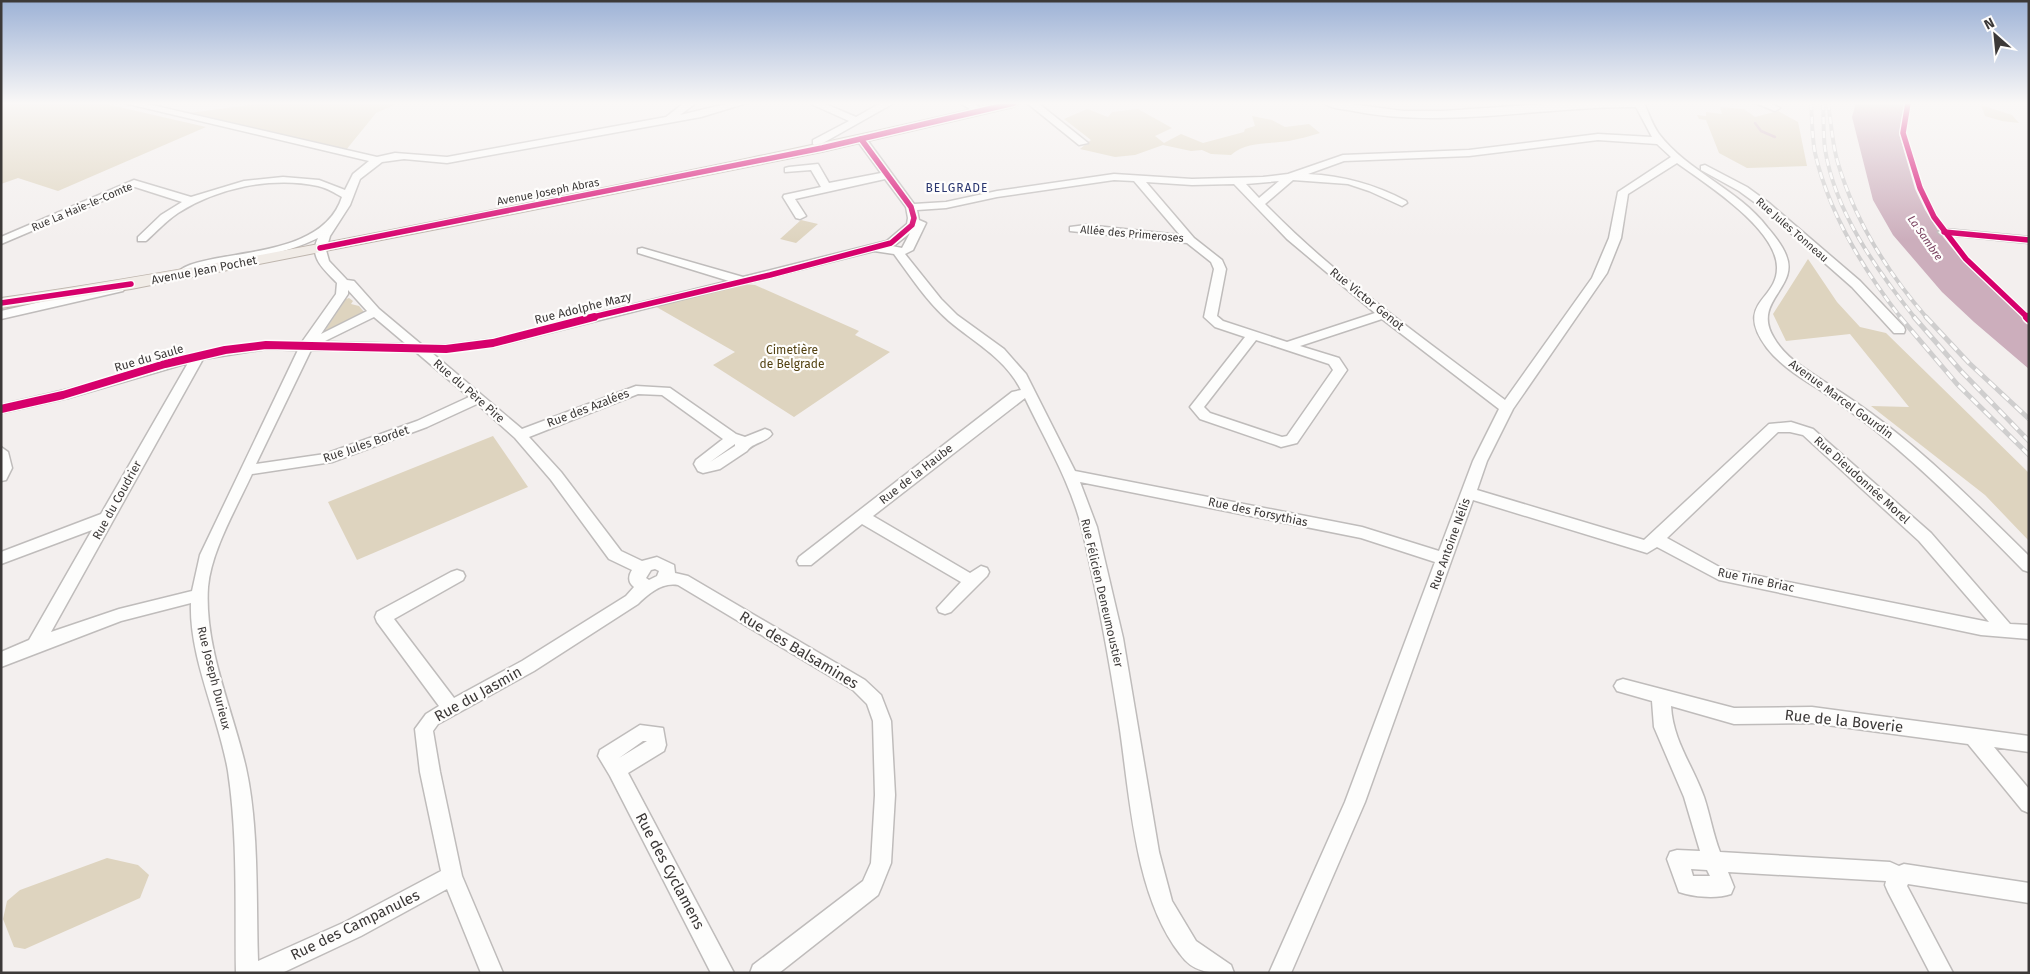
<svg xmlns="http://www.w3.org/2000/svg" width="2030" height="974" font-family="'Fira Sans',sans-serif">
	<rect width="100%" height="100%" fill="#f3efee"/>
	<!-- green -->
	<g fill="#ded4bf">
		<polygon points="1,103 108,103 106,104 206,127 58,191 18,178 1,184"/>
		<polygon points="263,103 399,103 376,113 346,150 190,113"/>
		<polygon points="1981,105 2012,115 2019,123 2002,121 1985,116"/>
		<polygon points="1720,107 1744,109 1755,117 1778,111 1798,122 1807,166 1747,168 1719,153 1706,120 1699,119 1697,115 1706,116 1706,112 1722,114"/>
		<path d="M 1087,109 L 1108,117 L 1112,112 L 1138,109 L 1172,128 L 1155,136 L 1164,143 L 1181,134 L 1203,143 L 1244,132 L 1245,129 L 1255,126 L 1252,116 L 1272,120 L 1285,127 L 1309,124 L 1320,133 C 1310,136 1299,139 1289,141 C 1270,144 1246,141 1231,155 L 1211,154 L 1202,150 L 1191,151 L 1163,145 L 1135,155 L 1115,157 L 1080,149 L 1091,140 L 1064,119 Z"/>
		<polygon points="801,220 818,224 796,243 780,239"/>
		<polygon points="1808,259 1837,302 1860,327 1886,333 2029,473 2029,541 1985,495 1871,406 1909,407 1850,334 1786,341 1773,314"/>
		<polygon points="744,284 755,285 859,331 855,335 890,352 794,417 713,365 735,352 653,305"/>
		<polygon points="349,298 353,301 351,304 359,306 364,312 324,332 346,299"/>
		<polygon points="493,436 528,487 357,560 328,502"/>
		<polygon points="107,858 138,865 149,875 140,898 25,949 14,947 3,919 7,901 20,890"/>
	</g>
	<!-- water -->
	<polygon fill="#ccaebc" points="1856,103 1904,103 1899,134 1915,189 1925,210 1939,232 1961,259 2029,323 2029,369 1974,322 1942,292 1893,235 1873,200 1852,117"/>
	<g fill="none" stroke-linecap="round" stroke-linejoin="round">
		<!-- stream -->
		<polyline stroke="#ccaebc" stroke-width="2.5" points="1755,123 1761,131 1775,137"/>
		<!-- minor casing -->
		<g stroke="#bfbcbb" stroke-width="3">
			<g id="minor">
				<path d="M 124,103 L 143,103 L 377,157 L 395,153 L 447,157 L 666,117 L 684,103 L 696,103 L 680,115 L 730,103 L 747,103 L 701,117 L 447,163 L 404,159 L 382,162 L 360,179 L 350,205 L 330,236 L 326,250 L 329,261 L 347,280 L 354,281 L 379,309 L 422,345 L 446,345 L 493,339 L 729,281 L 638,253 L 638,249 L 642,248 L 743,277 L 887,241 L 907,224 L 908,218 L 906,207 L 885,179 L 795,199 L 806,216 L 800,219 L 796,218 L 783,197 L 784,195 L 821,187 L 811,170 L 785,172 L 785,168 L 789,167 L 818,164 L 829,183 L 881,173 L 856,139 L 861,136 L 865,137 L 914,204 L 946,202 L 997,191 L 1114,174 L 1192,179 L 1263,177 L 1288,174 L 1343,155 L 1469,150 L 1598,134 L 1652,137 L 1636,107 C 1541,106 1442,130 1348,110 C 1341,109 1330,108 1323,103 L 1343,103 L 1403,111 L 1443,111 L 1557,103 L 1644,103 C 1649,114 1652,124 1659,134 C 1688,172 1738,189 1767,227 C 1774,235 1782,245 1786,255 C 1800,288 1751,301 1774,338 C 1786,359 1809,371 1828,384 C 1847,396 1866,409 1884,423 C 1936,463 1982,510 2029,556 L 2029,572 L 2023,570 C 1976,522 1928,473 1875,430 C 1857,416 1839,403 1820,390 C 1801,378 1781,366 1767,348 C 1733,302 1778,301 1777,267 C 1776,228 1706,184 1677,163 L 1628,194 L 1621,238 L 1607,273 L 1513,409 L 1487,461 L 1477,490 L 1644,540 L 1769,424 L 1791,422 L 1813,429 L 1931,533 L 2010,624 L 2029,625 L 2029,639 L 1981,635 L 1719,580 L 1657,547 L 1647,553 L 1473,500 L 1365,802 L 1291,973 L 1269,973 L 1345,802 L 1435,562 L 1361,538 L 1080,482 L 1097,527 L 1123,638 L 1159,852 L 1172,901 L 1196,941 L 1231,965 L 1234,973 C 1212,973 1194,974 1180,954 C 1134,895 1130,795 1119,723 C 1109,658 1097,593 1082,529 C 1071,483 1045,440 1025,398 L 873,516 L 970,573 L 981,566 L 987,568 L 989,572 L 987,576 L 951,612 L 945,614 L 939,612 L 937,608 L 961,582 L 862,524 L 811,565 L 799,565 L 797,561 L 799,557 L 1012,392 L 1021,390 C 1005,358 975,343 949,321 C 927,302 911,277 894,254 L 874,251 L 493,347 L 432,353 L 522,429 L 636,386 L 670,388 L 736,434 L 745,437 L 765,429 L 770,431 L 772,434 C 766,443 753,442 747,451 L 720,469 L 703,473 L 698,471 L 694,464 L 696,460 L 723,439 L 662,395 L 638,394 L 529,437 L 561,472 L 621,551 L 642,561 L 657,557 L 674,565 L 675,573 L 688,576 L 865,680 L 881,695 L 891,721 L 895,795 L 891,863 L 881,888 L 878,895 L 779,973 L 750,973 L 753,965 L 863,881 L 871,863 L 875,795 L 873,721 L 867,704 L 853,690 L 678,585 C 662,582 648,594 638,604 L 534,671 L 438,724 L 433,731 L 440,772 L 462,876 L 503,973 L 481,973 L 447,889 L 361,936 L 282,973 L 236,973 C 235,906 238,837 228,771 C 219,717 189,658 191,603 L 121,621 L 1,667 L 1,652 L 29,640 L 92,530 L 1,564 L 1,552 L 101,514 L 188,363 L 68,398 L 1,413 L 1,405 C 21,400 41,396 61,391 C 144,369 214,340 302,342 L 336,294 L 337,283 C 325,270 308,258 318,238 C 283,255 243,260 205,268 C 195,270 187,280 177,278 L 175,275 C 184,264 200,262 213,259 C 258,250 326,247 342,197 C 335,193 327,188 318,186 C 272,176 217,188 178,213 C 166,221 156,232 146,241 L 138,241 L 138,237 L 161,215 L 182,202 L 135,187 L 1,244 L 1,237 L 134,180 L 191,197 L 244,181 L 283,177 L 319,180 L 345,190 L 353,174 L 369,161 ZM 1598,140 L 1657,144 L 1671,157 L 1618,192 L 1609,238 L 1592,278 L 1505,400 C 1423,338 1337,278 1265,204 L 1293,180 L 1348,184 L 1369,191 L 1402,206 L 1407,203 L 1406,201 C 1374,184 1344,176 1308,174 L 1344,161 L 1469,156 ZM 1114,180 L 1134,181 L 1180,235 L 1086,225 L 1070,227 L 1070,231 L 1187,243 L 1211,262 L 1214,269 L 1204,317 L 1215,327 L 1245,337 L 1190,407 L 1200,419 L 1276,445 L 1281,447 L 1297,443 L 1347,370 L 1339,358 L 1300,346 L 1382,319 L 1499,409 L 1473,461 L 1439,551 L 1362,527 L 1075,471 L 1026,374 L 1004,349 L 957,315 L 941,299 L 905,254 L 913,250 L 926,223 L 919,220 L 917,210 L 946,208 L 997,197 ZM 1279,181 L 1259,198 L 1246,184 ZM 1146,182 L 1192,185 L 1234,184 L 1287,239 L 1375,313 L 1287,342 L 1223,321 L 1217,316 L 1226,269 L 1222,260 L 1194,238 ZM 910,233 L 902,248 L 892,246 L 895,245 ZM 348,290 L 367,311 L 321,334 L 348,294 ZM 374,317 L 406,344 L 323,342 ZM 1256,340 L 1329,364 L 1333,370 L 1287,436 L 1282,437 L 1210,413 L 1204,407 ZM 266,349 L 298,350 L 200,555 L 192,591 L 119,609 L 51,632 L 203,359 ZM 311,350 L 416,352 L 469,397 L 417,421 L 325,454 L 256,464 ZM 477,404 L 515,438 L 551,480 L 609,559 L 632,570 C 628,576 628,583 634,587 L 626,596 L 522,661 L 454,698 L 394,619 L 463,580 L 465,576 L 463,572 L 457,570 L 451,572 L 377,612 L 375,617 L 377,622 L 439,706 L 426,714 L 415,729 L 420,772 L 441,871 L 345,922 L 258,961 C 256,902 259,826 246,768 C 233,710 204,648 208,587 C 211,551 237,507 252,474 L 332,462 L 427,427 ZM 1778,432 L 1790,432 L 1803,435 L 1919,541 L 1989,622 L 1723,569 L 1667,538 ZM 735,444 L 735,446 L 710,462 ZM 655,569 L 659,571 L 657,576 L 649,580 L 646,578 L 651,570 Z"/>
				<polygon points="809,103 823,103 856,117 881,103 894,103 823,143 827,148 822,151 813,144 813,140 849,121"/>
				<polygon points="960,103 973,103 985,111 977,113"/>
				<polygon points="1027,103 1038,103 1088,143 1079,145"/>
				<polygon points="1755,103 1770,103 1780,108 1775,111"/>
				<polygon points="1705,165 1747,187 1769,203 1860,281 1904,327 1905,330 1904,333 1894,333 1852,287 1761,207 1739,191 1701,170 1701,166"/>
				<polygon points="1944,229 2029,237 2029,243 1940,234 1938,232"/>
				<polygon points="119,284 123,285 125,288 123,291 1,319 1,311"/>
				<polygon points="1,447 8,452 12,468 6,480 1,481"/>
				<path d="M 1623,679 L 1734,708 L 1812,707 L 2029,736 L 2029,752 L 1994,747 L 2029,789 L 2029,813 L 2022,810 L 1968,744 L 1812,723 L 1734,724 L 1671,706 C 1673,741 1692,764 1704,797 C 1710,815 1713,834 1720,852 L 1890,862 L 1899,866 L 1904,864 L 2029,883 L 2029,903 L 1908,884 L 1907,886 L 1953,973 L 1930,973 L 1888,892 L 1885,885 L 1886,881 L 1728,872 L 1734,887 L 1731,894 C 1717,899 1693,897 1679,892 L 1667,859 L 1670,852 L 1677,850 L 1700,851 L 1684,797 L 1654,727 L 1652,701 L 1617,691 L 1614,686 L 1617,681 ZM 1691,869 L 1707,870 L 1710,876 L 1693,876 Z"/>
				<path d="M 640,725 L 663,728 L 666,745 L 664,751 L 628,773 L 734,973 L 711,973 L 610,776 L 598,756 L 600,750 ZM 643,741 L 647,741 L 619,758 Z"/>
			</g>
		</g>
		<!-- major casing -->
		<g stroke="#beb5ad" stroke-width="2">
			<path id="major" d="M 998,103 L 1020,103 L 1014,107 L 822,152 L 453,226 L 131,289 L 1,308 L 1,298 C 170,274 337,241 503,208 C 669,175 834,142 998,103 Z"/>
		</g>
		<!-- minor -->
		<use href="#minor" fill="#fdfdfc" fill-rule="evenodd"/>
		<!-- major -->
		<use href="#major" fill="#f1ece7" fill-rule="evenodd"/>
		<!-- rail-far1 casing -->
		<g stroke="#cfcece" stroke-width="4">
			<g id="rail-far1">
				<path d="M 1811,103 C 1812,119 1812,137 1815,153 C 1829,214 1863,269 1901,318"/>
				<path d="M 1823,103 C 1824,118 1823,134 1825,149 C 1835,212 1876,269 1915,318"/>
				<path d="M 1828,103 C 1831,122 1832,141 1837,160 C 1854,219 1887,272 1927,318"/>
			</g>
		</g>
		<!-- rail casing -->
		<g stroke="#cfcece" stroke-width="5">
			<g id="rail">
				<polyline points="1900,317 1957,384 2029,455"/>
				<polyline points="1914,317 1961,371 2029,441"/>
				<polyline points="1926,317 1969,363 2029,419"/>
			</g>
		</g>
		<!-- rail-far1 -->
		<use href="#rail-far1" stroke="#fefdfc" stroke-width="2.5" stroke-dasharray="7" stroke-linecap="butt"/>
		<!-- rail -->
		<use href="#rail" stroke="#fefdfc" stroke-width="3" stroke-dasharray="9" stroke-linecap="butt"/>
		<!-- cycleway-far1 casing -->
		<g stroke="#fefdfc" stroke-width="8">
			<g id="cycleway-far1">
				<polyline points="1908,103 1903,133 1920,188 1934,217 1966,259 2028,318"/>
				<polyline points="1944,232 2029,240"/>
				<polyline points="320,248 822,148 1014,103"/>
				<polyline points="1,303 131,284"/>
				<polyline points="589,318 770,275 891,243 912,225 914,218 911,207 861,139"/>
			</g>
		</g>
		<!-- cycleway casing -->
		<g stroke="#fefdfc" stroke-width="11">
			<g id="cycleway">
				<polyline points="2027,317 2029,319"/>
				<polyline points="1,409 63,395 165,364 225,350 266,345 446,349 493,343 594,317"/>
			</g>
		</g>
		<!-- cycleway-far1 -->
		<use href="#cycleway-far1" stroke="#d6006c" stroke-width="5.5"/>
		<!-- cycleway -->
		<use href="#cycleway" stroke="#d6006c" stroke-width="8"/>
	</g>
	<!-- sky -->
	<linearGradient id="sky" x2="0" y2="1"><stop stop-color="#9db2d6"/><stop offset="0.43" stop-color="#faf8f7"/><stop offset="1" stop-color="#faf8f7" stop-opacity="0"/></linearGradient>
	<rect width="2030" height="240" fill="url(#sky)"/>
	<g text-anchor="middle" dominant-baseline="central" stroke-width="4.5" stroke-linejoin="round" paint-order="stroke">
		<!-- far-street labels -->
		<g font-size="11" fill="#3c3938" stroke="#fefdfc">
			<text transform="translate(548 192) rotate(-11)">Avenue Joseph Abras</text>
			<text transform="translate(82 207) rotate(-23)">Rue La Haie-le-Comte</text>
			<text transform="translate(1792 230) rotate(41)">Rue Jules Tonneau</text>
			<text transform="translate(1132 234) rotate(5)">Allée des Primeroses</text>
		</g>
		<!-- far-water labels -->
		<g font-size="11" font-style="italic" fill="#7a4361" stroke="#fefdfc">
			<text transform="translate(1925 238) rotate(55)">La Sambre</text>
		</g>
		<!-- far-quarter labels -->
		<g font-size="12" letter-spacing="1" fill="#29356e" stroke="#fefdfc">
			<text x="957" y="188">BELGRADE</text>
		</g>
		<!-- street labels -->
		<g font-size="12" fill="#3c3938" stroke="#fefdfc">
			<text transform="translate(204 270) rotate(-11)">Avenue Jean Pochet</text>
			<text transform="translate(1367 299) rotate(39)">Rue Victor Genot</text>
			<text transform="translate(583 308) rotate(-14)">Rue Adolphe Mazy</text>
			<text transform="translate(149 358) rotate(-16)">Rue du Saule</text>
			<text transform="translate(469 391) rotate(41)">Rue du Père Pire</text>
			<text transform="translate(1841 399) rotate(36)">Avenue Marcel Gourdin</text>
			<text transform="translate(588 408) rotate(-21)">Rue des Azalées</text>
			<text transform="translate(366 444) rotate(-19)">Rue Jules Bordet</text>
			<text transform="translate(916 474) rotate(-38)">Rue de la Haube</text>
			<text transform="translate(1862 480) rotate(42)">Rue Dieudonnée Morel</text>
			<text transform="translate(117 500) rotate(-61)">Rue du Coudrier</text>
			<text transform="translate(1258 512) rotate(12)">Rue des Forsythias</text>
			<text transform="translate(1450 544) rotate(-70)">Rue Antoine Nélis</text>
			<text transform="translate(1756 580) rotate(12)">Rue Tine Briac</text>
			<text transform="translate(1102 593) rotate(77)">Rue Félicien Deneumoustier</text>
			<text transform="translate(214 678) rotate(76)">Rue Joseph Durieux</text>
		</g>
		<!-- park labels -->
		<g font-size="12" fill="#534212" stroke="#fefdfc">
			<text x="792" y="350">Cimetière<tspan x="792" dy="14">de Belgrade</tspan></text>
		</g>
		<!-- near-street labels -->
		<g font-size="15" fill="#3c3938" stroke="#fefdfc">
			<text transform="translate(799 650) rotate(31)">Rue des Balsamines</text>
			<text transform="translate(478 694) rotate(-29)">Rue du Jasmin</text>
			<text transform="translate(1844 721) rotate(6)">Rue de la Boverie</text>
			<text transform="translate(670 871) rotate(62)">Rue des Cyclamens</text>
			<text transform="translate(355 925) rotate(-26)">Rue des Campanules</text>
		</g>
	</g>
	<!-- border -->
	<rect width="2030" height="974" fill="none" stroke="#3c3938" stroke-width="5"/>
	<!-- north arrow -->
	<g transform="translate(1995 35) rotate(333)" stroke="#fefdfc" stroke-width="4" paint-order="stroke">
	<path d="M0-4L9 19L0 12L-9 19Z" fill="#3c3938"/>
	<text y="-8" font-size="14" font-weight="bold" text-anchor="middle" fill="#3c3938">N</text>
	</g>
</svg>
